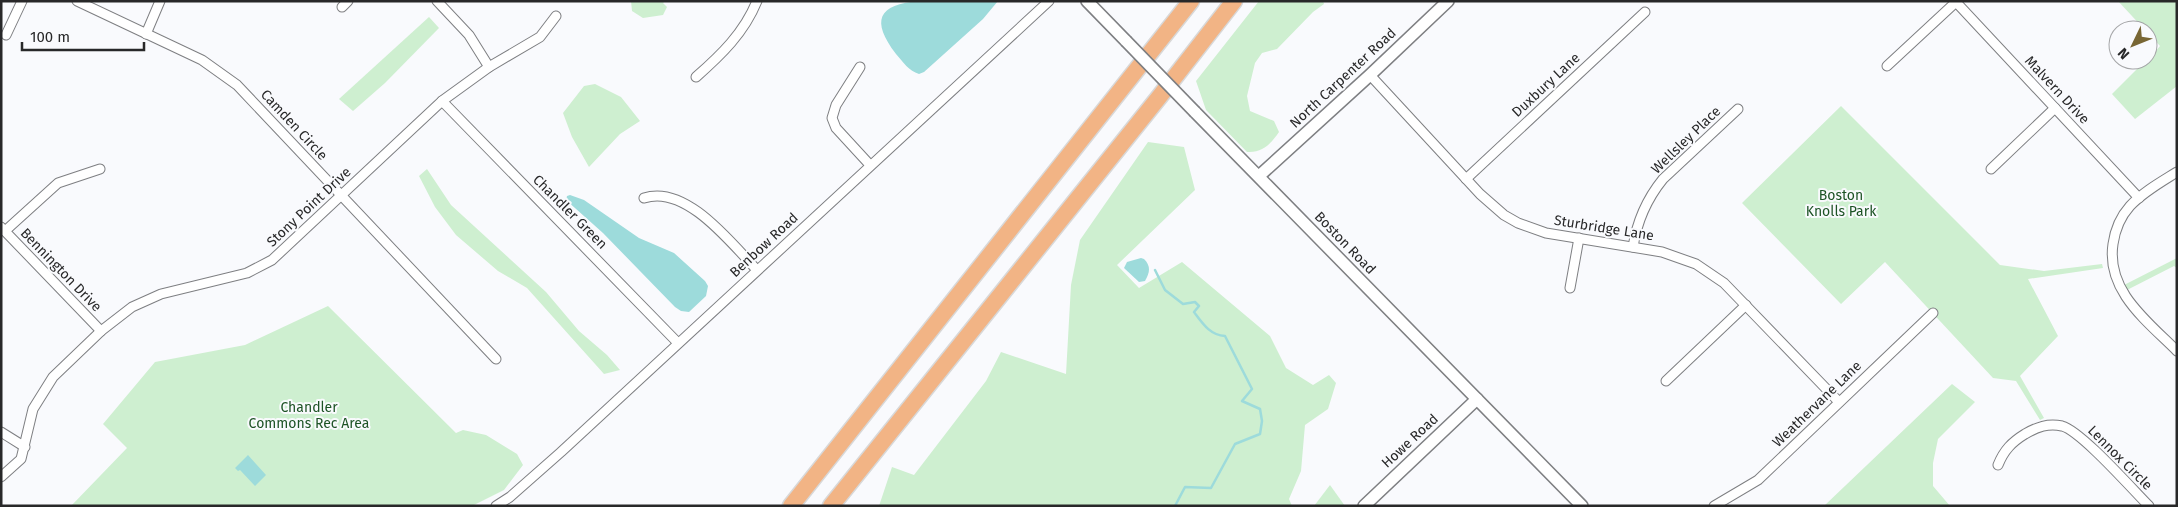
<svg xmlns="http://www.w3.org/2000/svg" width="2178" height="507" font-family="'Fira Sans',sans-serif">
	<rect width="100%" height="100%" fill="#f9fafd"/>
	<!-- green -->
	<g fill="#ceefd0">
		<polygon points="631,1 665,1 663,3 667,7 663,15 643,18 632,11"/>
		<path d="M 1259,1 L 1323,1 L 1324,4 L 1313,12 L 1277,49 L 1262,53 L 1255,63 L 1247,96 L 1250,111 L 1274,121 L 1279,132 C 1270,145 1262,153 1247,152 L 1206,110 L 1196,81 Z"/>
		<polygon points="2118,1 2177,1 2177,86 2135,119 2112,94 2146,60 2148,60 2160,46 2148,33 2148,30 2145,30"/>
		<polygon points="429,17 439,28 385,83 353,111 339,99"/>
		<polygon points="595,84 621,97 640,121 620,134 589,167 572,137 563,113 584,86"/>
		<polygon points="1841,106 2000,265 2044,271 2102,264 2103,268 2028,279 2058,336 2020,376 2044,418 2040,420 2016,381 1993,378 1885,262 1841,304 1742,203"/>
		<polygon points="1148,142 1184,147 1195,190 1117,265 1139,288 1182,262 1270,336 1286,368 1313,385 1329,375 1336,383 1328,409 1305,425 1301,471 1289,499 1292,506 879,506 892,467 914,475 986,381 1001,352 1066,374 1071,285 1080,240"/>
		<polygon points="427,169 451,205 546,292 579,331 607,355 620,370 604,374 527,288 498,271 456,235 435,207 419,176"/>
		<polygon points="2177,258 2177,268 2174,266 2127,290 2124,285"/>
		<polygon points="328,306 456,433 463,430 486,435 517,454 523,465 504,490 472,506 71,506 127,448 103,424 155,362 245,345"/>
		<polygon points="1952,384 1975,402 1938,439 1933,463 1933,486 1950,506 1824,506"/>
		<polygon points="1330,485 1345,506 1314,506"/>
	</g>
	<!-- water -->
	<g fill="#9ddbdb">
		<path d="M 920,1 L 998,1 L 983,19 L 924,72 L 919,74 C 909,71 903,62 896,54 C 871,21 877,4 920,1 Z"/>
		<polygon points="570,195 584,200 639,238 674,253 705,281 708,286 706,296 689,312 681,311 675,307 603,233 566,200 567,196"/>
		<path d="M 1141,258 L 1144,259 C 1151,266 1150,272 1145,281 L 1139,282 L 1124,268 L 1127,262 Z"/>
		<polygon points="248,455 266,475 255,486 240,470 238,471 235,468"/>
	</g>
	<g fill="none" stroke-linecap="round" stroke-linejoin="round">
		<!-- stream -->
		<path stroke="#9ddbdb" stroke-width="2.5" d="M 1155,270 L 1165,290 L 1183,304 L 1195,302 L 1199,306 L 1194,312 C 1203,324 1210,335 1225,336 L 1252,389 L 1242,401 L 1260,409 L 1262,421 L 1260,434 L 1235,444 L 1211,488 L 1185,487 L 1175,506"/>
		<!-- minor casing -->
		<g stroke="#7e7f82" stroke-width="11">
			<g id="minor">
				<polyline points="77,1 202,60 237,85 496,359"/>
				<polyline points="437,1 469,35 489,67"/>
				<polyline points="1955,1 2139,198"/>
				<polyline points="342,7 348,1"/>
				<polyline points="146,34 160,1"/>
				<polyline points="6,35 22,1"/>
				<polyline points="1887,66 1956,2"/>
				<polyline points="860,67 836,105 832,118 836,128 870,165"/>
				<polyline points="1370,75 1480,194 1504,215 1518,223 1546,233 1662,252 1696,264 1724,283 1839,402"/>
				<path d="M 696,77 C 721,55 744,33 757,1"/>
				<polyline points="442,101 678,343"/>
				<polyline points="1991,169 2055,108"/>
				<path d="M 2177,172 C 2161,182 2143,192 2130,206 C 2121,216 2115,230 2113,244 C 2106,291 2147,321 2177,351"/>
				<polyline points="1466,179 1645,12"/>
				<path d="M 644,198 C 686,184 731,243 757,270"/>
				<polyline points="1,227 101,331"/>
				<polyline points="5,231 58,183 100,169"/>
				<path d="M 1633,247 C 1637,221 1646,200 1663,179 L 1738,109"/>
				<polyline points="1570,288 1579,238"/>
				<polyline points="1666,381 1746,305"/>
				<polyline points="1,432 25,447"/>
				<path d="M 1998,465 C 2004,450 2012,442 2025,434 C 2037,427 2048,423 2062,426 C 2081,431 2132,489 2149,506"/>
				<polyline points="1,477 21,459 33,409 53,377 101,331 132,307 161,294 247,273 272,260 442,101 489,67 540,37 556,16"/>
				<polyline points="496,506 510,497 561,452 1049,1"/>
				<polyline points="1714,506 1758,480 1933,313"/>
			</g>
		</g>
		<!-- tertiary casing -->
		<g stroke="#7e7f82" stroke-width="14">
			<g id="tertiary">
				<polyline points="1087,1 1126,41"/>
				<polyline points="1195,112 1582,506"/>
				<polyline points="1259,176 1370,75 1448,1"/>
				<polyline points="1364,506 1477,399"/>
			</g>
		</g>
		<!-- motorway casing -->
		<g stroke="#d8d8d8" stroke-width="19">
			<g id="motorway">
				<polyline points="791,506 1191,1"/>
				<polyline points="831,506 1160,96 1234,1"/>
			</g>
		</g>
		<!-- minor -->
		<use href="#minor" stroke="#fff" stroke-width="9"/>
		<!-- tertiary -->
		<use href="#tertiary" stroke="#fff" stroke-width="11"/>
		<!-- motorway -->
		<use href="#motorway" stroke="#f2b485" stroke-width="16"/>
		<!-- tertiary-bridge casing -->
		<g stroke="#7e7f82" stroke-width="14" stroke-linecap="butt">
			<polyline id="tertiary-bridge" points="1126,41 1195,112"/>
		</g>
		<!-- tertiary-bridge -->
		<use href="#tertiary-bridge" stroke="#fff" stroke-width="11"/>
	</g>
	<g text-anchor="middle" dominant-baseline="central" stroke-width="4" stroke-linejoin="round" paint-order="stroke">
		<!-- street labels -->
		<g font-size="14" fill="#282829" stroke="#f9fafd">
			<text transform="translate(1343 78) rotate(-43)">North Carpenter Road</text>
			<text transform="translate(1546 85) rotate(-43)">Duxbury Lane</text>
			<text transform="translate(2057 90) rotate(47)">Malvern Drive</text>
			<text transform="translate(294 125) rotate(47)">Camden Circle</text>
			<text transform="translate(1686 140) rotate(-44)">Wellsley Place</text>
			<text transform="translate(309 207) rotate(-43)">Stony Point Drive</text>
			<text transform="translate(570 212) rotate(45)">Chandler Green</text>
			<text transform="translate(1604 228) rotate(9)">Sturbridge Lane</text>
			<text transform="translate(1345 243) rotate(46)">Boston Road</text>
			<text transform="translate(764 245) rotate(-43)">Benbow Road</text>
			<text transform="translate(61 270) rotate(46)">Bennington Drive</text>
			<text transform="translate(1817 404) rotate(-44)">Weathervane Lane</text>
			<text transform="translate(1410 441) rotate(-43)">Howe Road</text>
			<text transform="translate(2120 458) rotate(45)">Lennox Circle</text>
		</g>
		<!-- park labels -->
		<g font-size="14" fill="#1d5325" stroke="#f9fafd">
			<text x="1841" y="195">Boston<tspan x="1841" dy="16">Knolls Park</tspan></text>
			<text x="309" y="407">Chandler<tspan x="309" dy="16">Commons Rec Area</tspan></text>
		</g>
	</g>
	<!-- border -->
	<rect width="2178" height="507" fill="none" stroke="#282829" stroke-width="5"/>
	<!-- north arrow -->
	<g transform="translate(2133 45) rotate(227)"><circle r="24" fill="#f9fafd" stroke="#a5a6a8"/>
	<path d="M0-4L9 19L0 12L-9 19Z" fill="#786634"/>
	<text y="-8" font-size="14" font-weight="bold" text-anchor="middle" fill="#282829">N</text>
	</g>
	<!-- scale -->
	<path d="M22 42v8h122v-8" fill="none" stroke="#282829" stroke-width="2.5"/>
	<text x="30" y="42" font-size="15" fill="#282829" stroke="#f9fafd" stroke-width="4" paint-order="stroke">100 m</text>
</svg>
